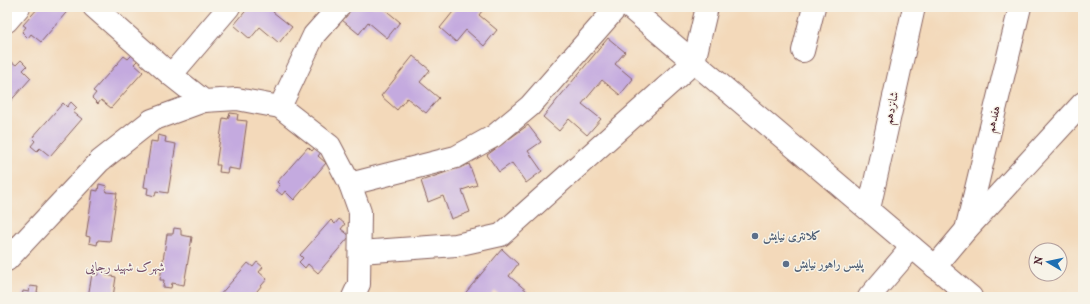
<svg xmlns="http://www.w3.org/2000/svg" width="1090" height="304" font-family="'IM FELL French Canon',Amiri,serif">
	<rect width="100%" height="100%" fill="#f7f3e8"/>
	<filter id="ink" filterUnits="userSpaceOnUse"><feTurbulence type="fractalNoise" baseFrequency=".025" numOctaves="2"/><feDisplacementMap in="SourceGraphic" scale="8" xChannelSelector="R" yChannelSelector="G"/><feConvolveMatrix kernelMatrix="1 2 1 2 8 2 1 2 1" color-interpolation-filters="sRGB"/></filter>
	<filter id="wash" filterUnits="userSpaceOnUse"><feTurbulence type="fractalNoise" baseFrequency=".012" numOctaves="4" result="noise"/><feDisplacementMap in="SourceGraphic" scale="16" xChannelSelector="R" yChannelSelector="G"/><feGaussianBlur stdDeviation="0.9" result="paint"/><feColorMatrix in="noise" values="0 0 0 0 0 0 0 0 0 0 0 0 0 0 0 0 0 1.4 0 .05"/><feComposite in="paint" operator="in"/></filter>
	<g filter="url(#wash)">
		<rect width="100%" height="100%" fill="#f3d9ba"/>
		<g id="blocks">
			<!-- building -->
			<g fill="#c4aadf">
				<polygon points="39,7 71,7 41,42 31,34 28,38 22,32 26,27 23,25"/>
				<polygon points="249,7 277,7 273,12 292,27 279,43 260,27 250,39 234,25"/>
				<polygon points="353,7 382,7 400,22 387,38 368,22 359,34 342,20"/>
				<polygon points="457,7 485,7 479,15 497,30 484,46 466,30 456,42 440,28"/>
				<polygon points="608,38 625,52 615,64 633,79 620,95 602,80 582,104 601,119 587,135 569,119 559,131 543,117"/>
				<polygon points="132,55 138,60 134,64 143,72 111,108 101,100 98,104 92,98 96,93 93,91 124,56 128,59"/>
				<polygon points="413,56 430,70 420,82 439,98 426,113 407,98 397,110 381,96"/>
				<polygon points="21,60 27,66 23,70 31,78 7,105 7,67 12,62 16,65"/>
				<polygon points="71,102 77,108 73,112 82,119 50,156 40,148 37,151 31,146 35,141 32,138 63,103 67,107"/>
				<polygon points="230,113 238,114 237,120 247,121 240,170 228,168 227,173 219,172 220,165 216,165 223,118 228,119"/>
				<polygon points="528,125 541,142 528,151 542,171 526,183 512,163 499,172 487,155"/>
				<polygon points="158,135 166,137 165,142 176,144 168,193 156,191 155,196 147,194 148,188 144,187 151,141 157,142"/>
				<polygon points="316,146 322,151 318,156 326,163 294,200 285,191 282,195 276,190 280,185 277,182 308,147 312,151"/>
				<polygon points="469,164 477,185 462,190 470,212 451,219 443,196 428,202 421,181"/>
				<polygon points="7,170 12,175 7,180"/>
				<polygon points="99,184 107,186 106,192 117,193 110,241 98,240 97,245 89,243 90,237 86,236 93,190 98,191"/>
				<polygon points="339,219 345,224 341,229 350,236 318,273 308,264 305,268 299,262 303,258 300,255 331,220 335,224"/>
				<polygon points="174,228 181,229 181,235 192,237 184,285 172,283 171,288 163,287 164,280 160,280 167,234 173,234"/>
				<polygon points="502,249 518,264 509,276 527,291 521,297 502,297 495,291 490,297 462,297"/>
				<polygon points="257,262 263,267 259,272 267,279 252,297 218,297 248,263 253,267"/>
				<polygon points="99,268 107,269 106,275 116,277 113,297 88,297 92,274 98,275"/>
				<polygon points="30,286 38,287 37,293 48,295 47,297 22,297 23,291 29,292"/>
			</g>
		</g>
	</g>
	<g filter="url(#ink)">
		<use href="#blocks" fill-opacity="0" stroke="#85605d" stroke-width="1"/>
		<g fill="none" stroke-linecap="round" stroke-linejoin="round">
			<!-- minor casing -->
			<g stroke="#85605d" stroke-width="24">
				<g id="minor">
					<polyline points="94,7 171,75 204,101 237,99 280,107 330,146 350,184 360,212 359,284 353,297"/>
					<polyline points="629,7 971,297"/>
					<polyline points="7,21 19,7"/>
					<polyline points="803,51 814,7"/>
					<polyline points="171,75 229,7"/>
					<polyline points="280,107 314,35 339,7"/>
					<polyline points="350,184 456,157 494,136 530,106 617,7"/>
					<polyline points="869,209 914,7"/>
					<polyline points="966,230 1020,7"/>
					<polyline points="360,252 456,245 501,235 694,62 707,7"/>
					<polyline points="7,260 100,161 152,120 204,101"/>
					<polyline points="935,267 966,230 1083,103"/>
					<polyline points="869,297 912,247"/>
				</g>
			</g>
			<!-- minor -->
			<use href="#minor" stroke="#fff" stroke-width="22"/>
		</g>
	</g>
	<!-- markers -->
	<g fill="#5c6f8a" stroke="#f7f3e8" stroke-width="1.5">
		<circle cx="755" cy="236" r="4"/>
		<circle cx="786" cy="264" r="4"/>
	</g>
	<g text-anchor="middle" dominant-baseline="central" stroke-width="3" stroke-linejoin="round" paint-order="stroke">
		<!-- street labels -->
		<g font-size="12" fill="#4a1f2b" stroke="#f7f3e8">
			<text transform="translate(891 108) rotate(-78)">شانزدهم</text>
			<text transform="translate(993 119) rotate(-76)">هفدهم</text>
		</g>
		<!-- service labels -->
		<g font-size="12" font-weight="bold" fill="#4e5e75" stroke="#f7f3e8" text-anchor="start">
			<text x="763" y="236">کلانتری نیایش</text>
			<text x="794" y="264">پلیس راهور نیایش</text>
		</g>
		<!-- neighbourhood labels -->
		<g font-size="13" fill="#75506a" stroke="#f7f3e8">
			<text x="125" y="266">شهرک شهید رجایی</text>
		</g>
	</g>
	<!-- margin -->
	<rect width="1090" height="304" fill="none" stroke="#f7f3e8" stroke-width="24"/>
	<!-- north arrow -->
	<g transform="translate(1048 262) rotate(279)"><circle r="19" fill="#f7f3e8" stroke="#b29e9c"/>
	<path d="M0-3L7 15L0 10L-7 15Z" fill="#1f6fb2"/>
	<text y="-6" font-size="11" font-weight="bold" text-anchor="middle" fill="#4a1f2b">N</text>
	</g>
</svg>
